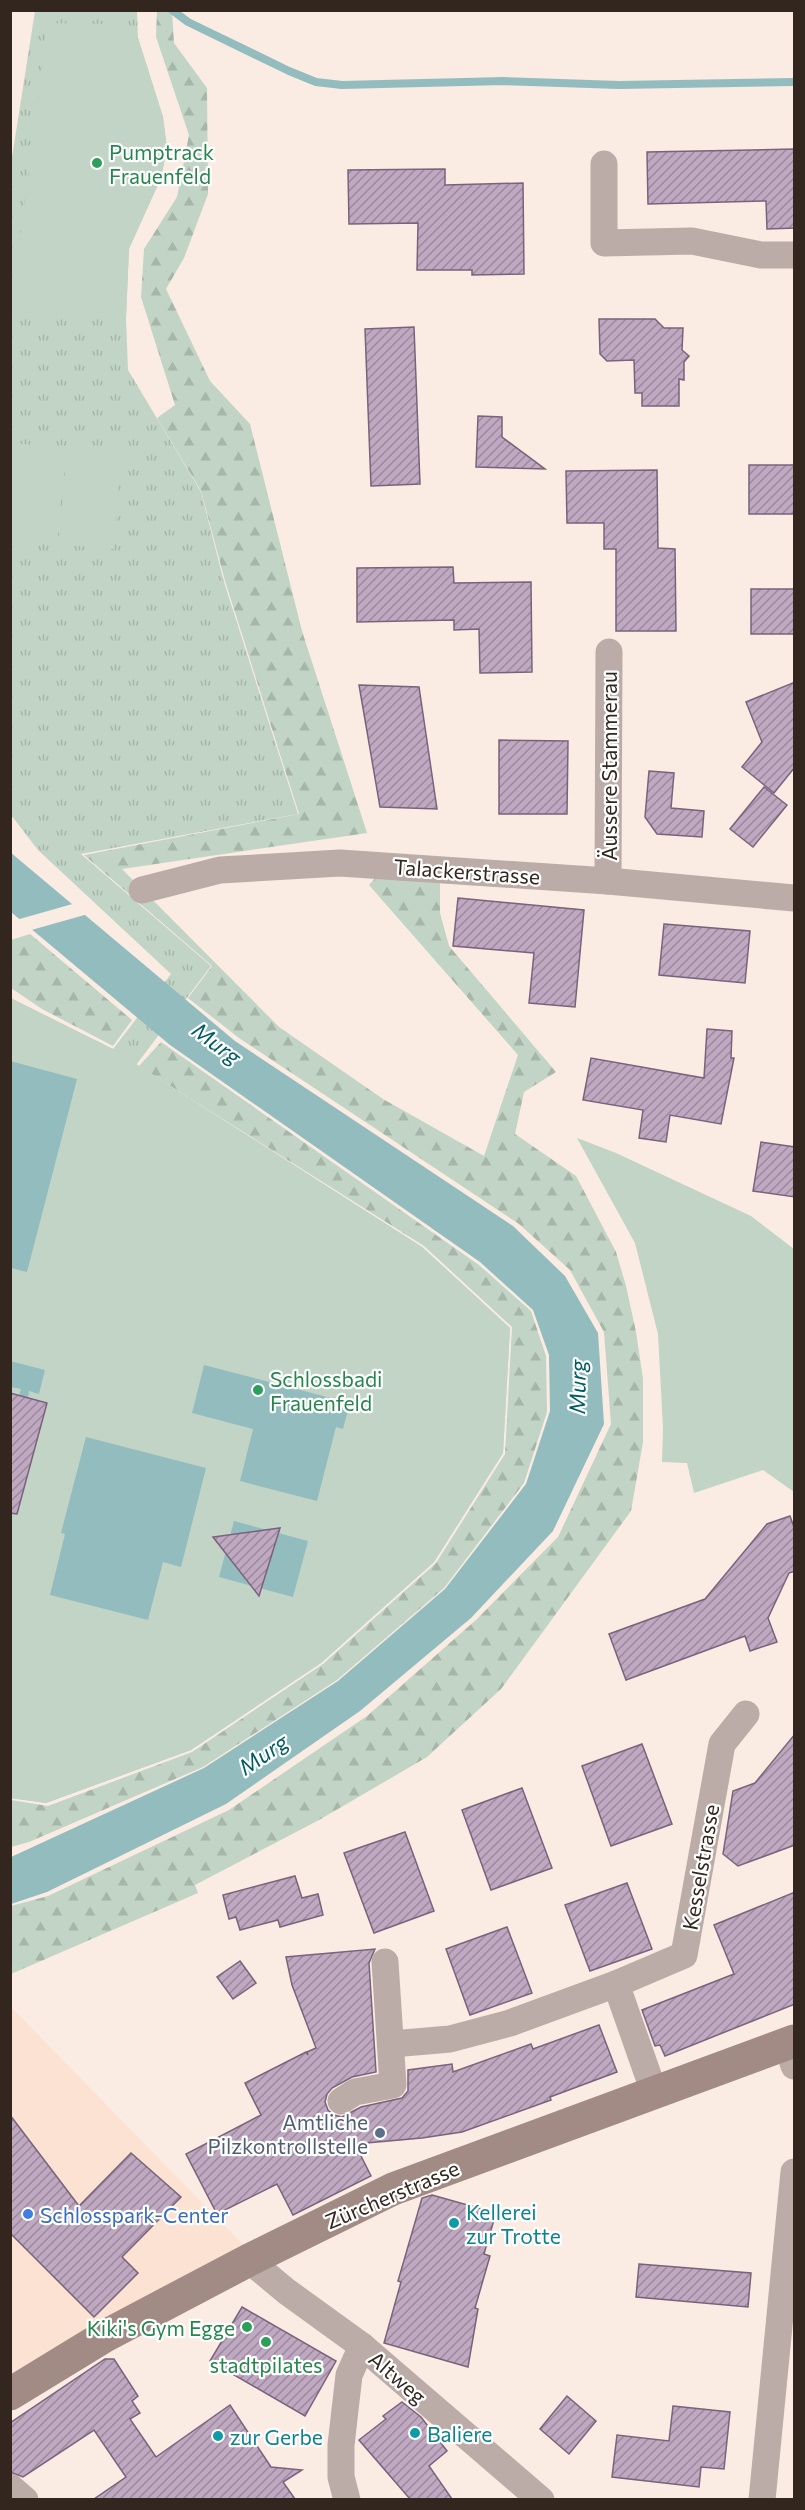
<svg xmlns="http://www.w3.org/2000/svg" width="805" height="2510" font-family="Commissioner,sans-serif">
	<defs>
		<pattern id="forest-firs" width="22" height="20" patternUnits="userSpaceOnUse" patternTransform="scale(1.5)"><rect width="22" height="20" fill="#c1d4c5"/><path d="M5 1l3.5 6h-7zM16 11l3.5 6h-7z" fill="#a6b6a9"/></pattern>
		<pattern id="park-tufts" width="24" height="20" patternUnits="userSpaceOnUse" patternTransform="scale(1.5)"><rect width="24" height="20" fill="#c1d4c5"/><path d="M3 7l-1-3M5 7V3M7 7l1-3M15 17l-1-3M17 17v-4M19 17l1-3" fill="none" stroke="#a6b6a9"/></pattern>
		<pattern id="building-hatch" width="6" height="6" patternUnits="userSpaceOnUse" patternTransform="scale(1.5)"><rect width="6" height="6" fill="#bfa8c1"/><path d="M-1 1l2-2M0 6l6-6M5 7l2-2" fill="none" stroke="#9c899c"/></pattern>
	</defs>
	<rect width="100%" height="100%" fill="#faebe3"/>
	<!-- built -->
	<polygon fill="#fce2d2" points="10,2006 258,2260 10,2397"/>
	<!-- forest -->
	<g fill="url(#forest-firs)">
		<polygon points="157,11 172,11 174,43 207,88 208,194 184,258 166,289 210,381 250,424 302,631 367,833 122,869 279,1027 383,1099 484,1156 518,1055 369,885 377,876 440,880 440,913 449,946 556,1072 524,1092 515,1134 576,1176 616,1252 626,1286 636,1332 643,1379 643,1442 631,1511 501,1689 427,1757 319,1820 195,1885 198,1893 11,1974 11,1906 48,1896 229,1810 367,1716 477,1619 558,1537 611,1424 604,1332 570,1270 519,1224 239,1038 188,998 212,966 84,855 299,814 225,581 201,491 157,418 175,405 141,297 144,249 177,197 189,135 156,37"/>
		<polygon points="30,934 132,1020 113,1046 42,1009 11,988 11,940"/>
		<polygon points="161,1042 479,1265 531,1311 546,1356 547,1412 524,1483 444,1588 337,1680 203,1767 29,1842 11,1847 11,1800 48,1806 192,1752 323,1664 436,1563 505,1454 512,1327 424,1246 139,1066"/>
	</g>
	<!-- park -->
	<polygon fill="url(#park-tufts)" points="35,11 137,11 138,38 163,117 167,148 161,178 129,249 126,318 128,370 201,492 224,582 298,814 81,854 211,966 136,1065 422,1247 510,1328 503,1453 434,1562 321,1663 191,1750 46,1803 11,1798 11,998 113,1049 171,974 38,850 11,815 10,170"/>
	<!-- garden -->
	<g fill="#c1d4c5">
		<polygon points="48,23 114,24 138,38 163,117 167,148 161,178 129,248 126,318 11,312"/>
		<polygon points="12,443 66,448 57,543 11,539"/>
		<polygon points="67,448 122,453 113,549 59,544"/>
		<polygon points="10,999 113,1049 422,1247 510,1328 503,1453 434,1562 321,1663 191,1750 46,1803 10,1798"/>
		<polygon points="577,1138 616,1153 751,1216 794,1249 794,1492 763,1470 694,1493 687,1463 662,1462 663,1428 658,1334 635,1243"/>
	</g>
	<!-- water -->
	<g fill="#93bcbf">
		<polygon points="10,852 235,1041 513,1226 565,1276 598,1333 604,1424 553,1531 471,1618 360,1711 226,1804 47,1892 11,1904 11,1857 204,1768 338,1681 445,1589 526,1484 550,1411 549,1355 533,1310 480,1262 170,1045 11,912"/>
		<polygon points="10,1061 77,1079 27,1272 11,1268"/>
		<polygon points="10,1361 45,1370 39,1394 29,1391 28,1398 19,1395 21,1389 11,1387"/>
		<polygon points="204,1365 350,1403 343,1429 336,1427 317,1501 240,1481 253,1429 192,1413"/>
		<polygon points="86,1437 206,1468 181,1567 163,1562 148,1620 50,1595 65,1534 61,1533"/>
		<polygon points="234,1521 308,1541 293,1597 219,1577"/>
	</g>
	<!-- pier -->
	<polygon fill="#faebe3" points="76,903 88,914 28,931 16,920"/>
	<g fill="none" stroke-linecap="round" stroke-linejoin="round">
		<!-- stream -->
		<polyline stroke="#93bcbf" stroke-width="8" points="172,10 188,22 289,71 316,82 342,85 504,81 619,85 794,82"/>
	</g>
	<!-- building -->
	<g fill="url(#building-hatch)" stroke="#7a627c" stroke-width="1.5">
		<polygon points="795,149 795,228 767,229 766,201 648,204 647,152"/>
		<polygon points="445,169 445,185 523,183 524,274 472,275 472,270 417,270 418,223 349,224 348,170"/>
		<polygon points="599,319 655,319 664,328 683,328 682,350 689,356 684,362 684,380 679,379 679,406 642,406 642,393 635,393 634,360 607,361 600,354"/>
		<polygon points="414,327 420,484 371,486 365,329"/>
		<polygon points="478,416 502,417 502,437 545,469 476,467"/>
		<rect x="749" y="465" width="46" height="49"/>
		<polygon points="657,470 658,548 675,549 676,631 616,631 616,549 604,549 604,523 567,523 566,471"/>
		<polygon points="453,567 454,583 531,582 532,672 480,673 479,629 454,630 454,620 357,622 357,568"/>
		<rect x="751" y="589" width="44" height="45"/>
		<polygon points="795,682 795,767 774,793 742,767 762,742 746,702"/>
		<polygon points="359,685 419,687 437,809 380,807"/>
		<polygon points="499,740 568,741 567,814 499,814"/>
		<polygon points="649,771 674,773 671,808 704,811 702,837 657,834 645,817"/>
		<polygon points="764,787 787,805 753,847 730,829"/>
		<polygon points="458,898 584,910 575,1007 529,1003 534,953 453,946"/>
		<polygon points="664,924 750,931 745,983 659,975"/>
		<polygon points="707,1029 732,1031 731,1058 734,1058 721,1124 670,1115 666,1142 639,1138 643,1110 583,1100 591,1058 704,1078"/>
		<polygon points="761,1142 795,1147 795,1197 753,1191"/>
		<polygon points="10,1393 47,1403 17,1514 10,1513"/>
		<polygon points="790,1516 795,1530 795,1571 789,1573 768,1618 777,1642 750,1651 745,1636 626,1680 609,1634 705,1599 767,1524"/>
		<polygon points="280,1528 259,1596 213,1537"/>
		<polygon points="795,1734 795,1845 738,1866 723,1854 733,1791 755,1783"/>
		<polygon points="642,1744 672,1824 611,1846 582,1766"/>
		<polygon points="522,1788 552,1868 491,1890 462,1810"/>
		<polygon points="405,1832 434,1911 374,1933 344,1853"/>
		<polygon points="295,1876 302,1898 318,1894 323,1915 280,1927 278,1920 240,1930 236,1917 229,1919 223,1895"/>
		<polygon points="627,1883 652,1949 590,1971 565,1905"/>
		<polygon points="795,1892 795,2004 665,2056 660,2045 655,2046 642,2010 734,1974 714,1925"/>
		<polygon points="507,1927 532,1993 470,2015 446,1949"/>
		<polygon points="375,1949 369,1963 376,2072 352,2077 332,2088 327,2094 325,2102 328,2110 334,2115 342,2117 361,2107 402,2098 408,2091 408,2070 452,2064 453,2072 531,2044 533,2049 599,2025 617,2072 550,2097 551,2100 462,2132 422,2138 355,2144 371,2176 293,2215 277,2184 217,2214 186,2154 261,2115 245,2083 306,2052 308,2055 307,2052 316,2048 292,1985 286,1957"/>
		<polygon points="240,1961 256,1983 233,1999 217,1977"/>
		<polygon points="10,2115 79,2206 131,2153 181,2197 122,2257 138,2273 94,2317 10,2233"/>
		<polygon points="432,2195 496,2213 484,2254 490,2256 475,2308 478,2309 468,2367 384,2343 401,2282 398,2281 422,2198"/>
		<polygon points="639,2264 751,2273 748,2307 636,2297"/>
		<polygon points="242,2307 336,2361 305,2416 210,2361"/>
		<polygon points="105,2359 114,2359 138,2396 132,2401 140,2413 130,2419 156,2457 230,2405 271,2467 302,2470 283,2482 295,2499 94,2499 126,2477 94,2430 23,2477 10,2472 10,2423"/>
		<polygon points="567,2396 596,2421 569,2454 540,2429"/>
		<polygon points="402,2402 421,2417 447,2451 429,2466 452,2499 410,2499 359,2440 386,2419 383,2416"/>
		<polygon points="673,2406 730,2412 724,2469 701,2467 699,2487 612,2477 617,2435 669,2441"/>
	</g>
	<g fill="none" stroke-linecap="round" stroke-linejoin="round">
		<!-- street -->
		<g stroke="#bcaca7" stroke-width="27">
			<polyline points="604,164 604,243 692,241 761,255 794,255"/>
			<polyline points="608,881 609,652"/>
			<polyline points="142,890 220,870 340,863 608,881 794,898"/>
			<polyline points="392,2044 450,2039 510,2023 616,1984"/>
			<polyline points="787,2044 794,2066"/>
			<polyline points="654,2092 616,1984 684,1955 722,1744 746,1714"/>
			<polyline points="341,2101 355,2092 393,2085 385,1962"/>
			<polyline points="249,2260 286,2291 362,2346 541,2500"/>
			<polyline points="10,2487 25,2500"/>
			<polyline points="347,2500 341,2477 341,2445 349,2375 362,2346"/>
			<polyline points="762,2500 794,2172"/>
		</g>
		<!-- secondary -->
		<polyline stroke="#a38b85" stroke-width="33" points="10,2394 105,2336 249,2260 393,2189 794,2041"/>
	</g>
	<!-- markers -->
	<g fill="#2e9e5b" stroke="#fff" stroke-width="2">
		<circle cx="97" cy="163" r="6"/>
		<circle cx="258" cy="1390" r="6"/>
		<circle cx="247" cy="2327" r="6"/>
		<circle cx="266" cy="2342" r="6"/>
	</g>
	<circle fill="#5c6f8a" stroke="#fff" stroke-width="2" cx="380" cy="2133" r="6"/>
	<circle fill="#3f7fe0" stroke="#fff" stroke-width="2" cx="28" cy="2214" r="6"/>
	<g fill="#0f9aa8" stroke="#fff" stroke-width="2">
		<circle cx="454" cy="2223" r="6"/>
		<circle cx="415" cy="2433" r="6"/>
		<circle cx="218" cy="2436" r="6"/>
	</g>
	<g text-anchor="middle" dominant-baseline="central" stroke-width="4.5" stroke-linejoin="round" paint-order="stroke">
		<!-- leisure labels -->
		<g font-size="21" fill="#27864d" stroke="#fff" text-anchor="start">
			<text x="109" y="151">Pumptrack<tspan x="109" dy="24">Frauenfeld</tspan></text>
			<text x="270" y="1378">Schlossbadi<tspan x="270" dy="24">Frauenfeld</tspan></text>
			<text x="235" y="2327" text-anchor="end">Kiki's Gym Egge</text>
			<text x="266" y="2364" text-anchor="middle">stadtpilates</text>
		</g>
		<!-- street labels -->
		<g font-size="21" fill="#33261e" stroke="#fff">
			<text transform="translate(608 766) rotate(-90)">Äussere Stammerau</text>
			<text transform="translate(467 871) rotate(4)">Talackerstrasse</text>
			<text transform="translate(700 1867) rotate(-80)">Kesselstrasse</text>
			<text transform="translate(392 2194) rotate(-23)">Zürcherstrasse</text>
			<text transform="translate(398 2377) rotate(41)">Altweg</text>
		</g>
		<!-- service labels -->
		<g font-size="21" fill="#4e5e75" stroke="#fff" text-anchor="end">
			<text x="368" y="2121">Amtliche<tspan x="368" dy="24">Pilzkontrollstelle</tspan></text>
		</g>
		<!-- culture labels -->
		<g font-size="21" fill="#0d838f" stroke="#fff" text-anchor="start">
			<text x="466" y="2211">Kellerei<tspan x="466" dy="24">zur Trotte</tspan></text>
			<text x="427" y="2433">Baliere</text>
			<text x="230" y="2436">zur Gerbe</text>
		</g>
		<!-- shop labels -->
		<g font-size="21" fill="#366cbe" stroke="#fff" text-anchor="start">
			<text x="40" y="2214">Schlosspark-Center</text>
		</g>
		<!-- water labels -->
		<g font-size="22" font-style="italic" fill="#005d63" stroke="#fff">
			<text transform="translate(217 1043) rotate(37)">Murg</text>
			<text transform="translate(577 1387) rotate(-89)">Murg</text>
			<text transform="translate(263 1754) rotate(-34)">Murg</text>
		</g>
	</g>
	<!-- border -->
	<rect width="805" height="2510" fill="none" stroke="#33261e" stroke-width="24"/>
</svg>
